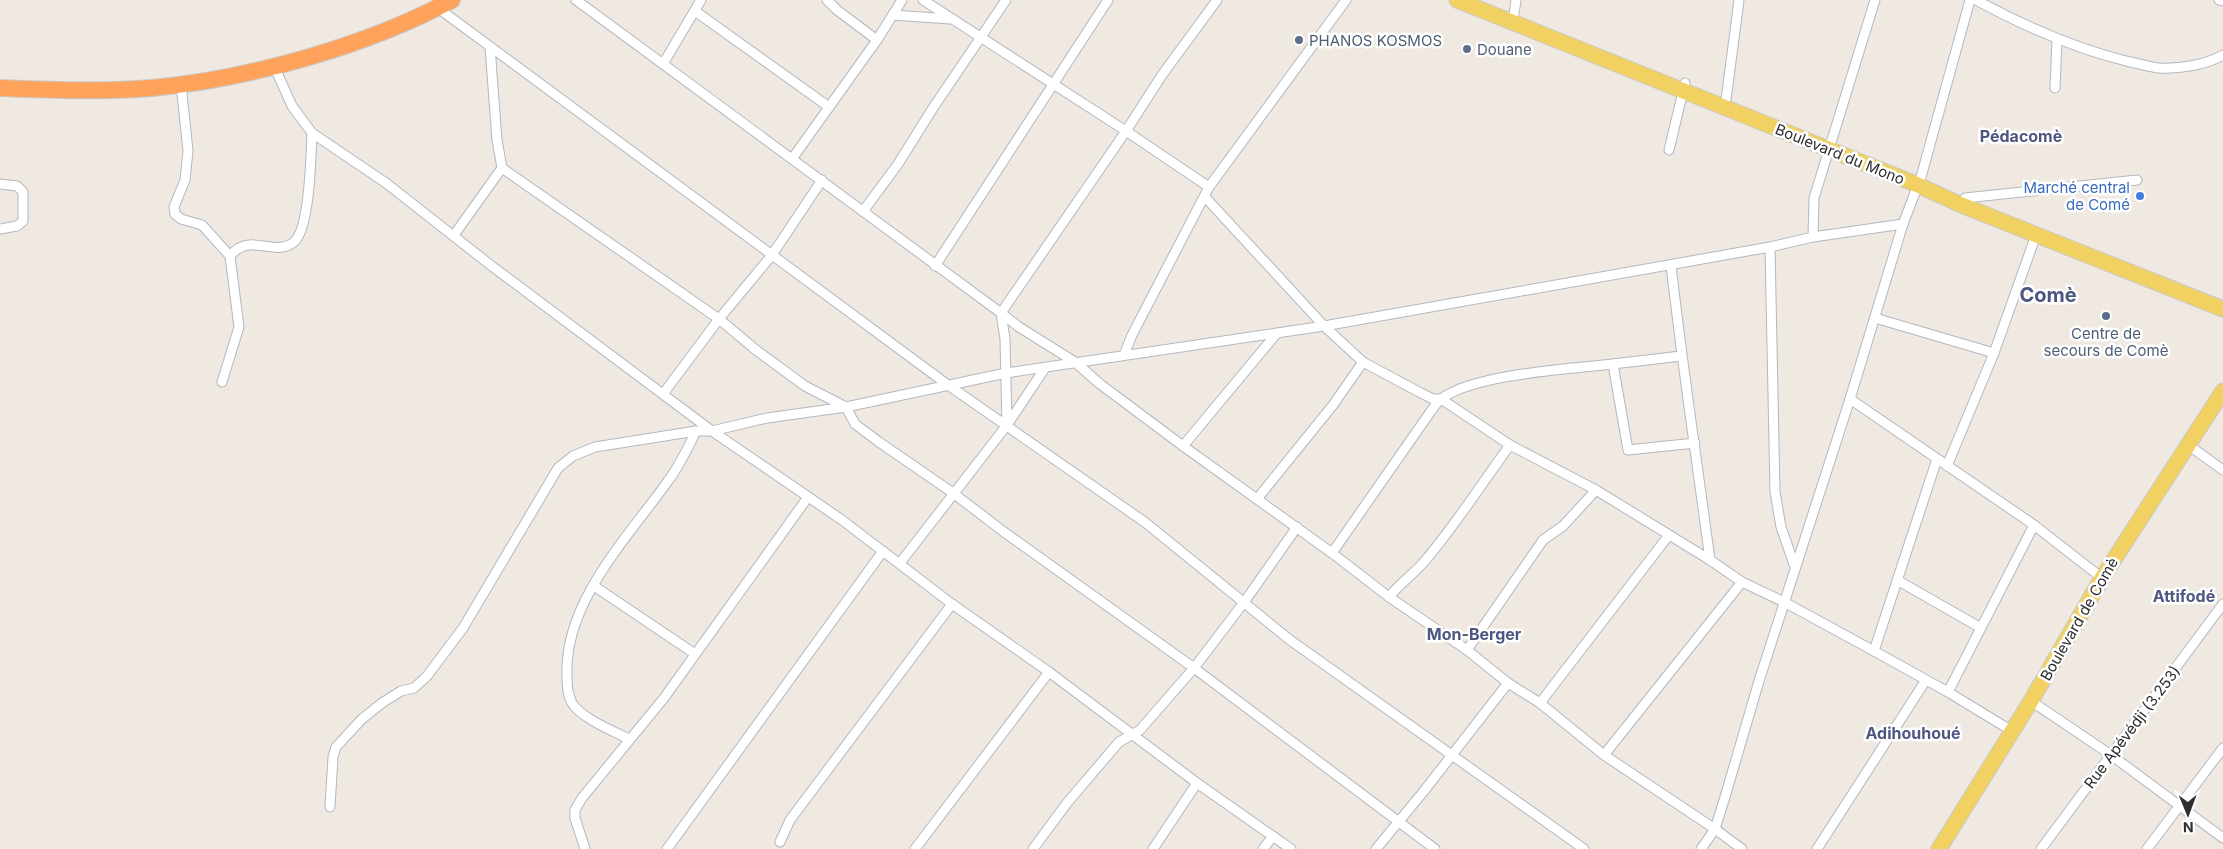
<svg xmlns="http://www.w3.org/2000/svg" width="2223" height="849" font-family="Inter,sans-serif">
	<rect width="100%" height="100%" fill="#efe9e1"/>
	<g fill="none" stroke-linecap="round" stroke-linejoin="round">
		<!-- street casing -->
		<g stroke="#b4b7c1" stroke-width="11">
			<g id="street">
				<polyline points="576,0 1001,313 1126,131 923,0"/>
				<polyline points="827,0 837,10 877,40"/>
				<path d="M 1976,0 C 2024,26 2073,48 2126,61 C 2136,63 2149,67 2159,68 C 2179,69 2206,65 2223,55"/>
				<polyline points="2219,0 2223,1"/>
				<polyline points="438,8 948,385 1146,523 1290,640 1584,849"/>
				<polyline points="695,11 829,107"/>
				<polyline points="1514,14 1516,0"/>
				<polyline points="893,15 950,19"/>
				<polyline points="490,47 497,140 502,168 719,319 756,350 805,386 846,407 855,424 879,442 953,493 1004,532 1194,668 1435,849"/>
				<polyline points="663,64 701,0"/>
				<polyline points="274,66 292,106 312,133 386,183 493,267 712,431 842,520 952,604 1049,672 1197,783 1291,849"/>
				<polyline points="181,84 188,151 185,180 174,207 175,214 181,219 202,225 230,256 239,327 222,382"/>
				<polyline points="2055,88 2057,40"/>
				<polyline points="1726,100 1739,0"/>
				<polyline points="1669,150 1685,83"/>
				<polyline points="792,159 877,40 902,0"/>
				<polyline points="0,184 17,186 23,192 23,221 17,226 0,229"/>
				<polyline points="1209,187 1126,131 1162,75 1217,0"/>
				<polyline points="1205,197 1324,326 1363,362 1419,392 1433,399 1441,399 1510,445 1596,490 1710,560 1742,582 1784,602 1874,651 1948,692 2012,731"/>
				<polyline points="1965,198 2137,180"/>
				<polyline points="864,210 898,164 933,108 1006,0"/>
				<polyline points="454,235 502,168"/>
				<polyline points="1813,237 1814,198 1875,0"/>
				<polyline points="1770,247 1775,492 1781,527 1795,567"/>
				<path d="M 230,256 C 250,231 274,258 294,242 C 310,229 311,154 312,133"/>
				<path d="M 1671,265 C 1682,363 1697,461 1710,560"/>
				<polyline points="935,266 1108,0"/>
				<polyline points="1001,313 1019,327 1075,362 1100,384 1183,446 1332,553 1389,597 1467,650 1508,683 1540,703 1604,755 1715,829 1742,849"/>
				<polyline points="1001,313 1005,339 1007,424"/>
				<polyline points="1875,318 1994,353"/>
				<polyline points="1124,355 1132,335 1209,187 1346,0"/>
				<polyline points="1681,356 1613,364 1628,450 1695,443"/>
				<polyline points="663,394 719,319 772,255 822,180"/>
				<polyline points="1850,399 2034,525 2102,578"/>
				<polyline points="2187,444 2223,470"/>
				<polyline points="1183,446 1277,333"/>
				<polyline points="1947,466 1994,353 2036,235"/>
				<polyline points="1257,499 1333,405 1363,362"/>
				<path d="M 1332,553 L 1431,411 C 1434,407 1437,402 1441,399 C 1474,374 1570,369 1613,364"/>
				<polyline points="900,563 1007,425 1045,368"/>
				<polyline points="1897,580 1981,628"/>
				<polyline points="594,586 695,654"/>
				<path d="M 1389,597 C 1401,582 1417,572 1429,556 C 1458,521 1483,482 1510,445"/>
				<polyline points="1467,650 1543,540 1563,526 1596,490"/>
				<polyline points="1874,651 1937,459"/>
				<polyline points="1948,692 2034,525"/>
				<polyline points="2031,701 2111,755 2223,838"/>
				<polyline points="1540,703 1669,535"/>
				<path d="M 629,739 C 613,731 581,718 572,703 C 567,694 567,683 567,673 C 565,601 629,536 668,481 C 680,465 688,448 696,431"/>
				<polyline points="1604,755 1742,582"/>
				<polyline points="330,807 333,757 336,747 362,719 382,703 401,691 414,688 427,676 463,628 558,468 573,456 595,447 696,431 712,431 767,418 846,407 1006,373 1324,326 1770,247 1813,237 1903,224"/>
				<polyline points="780,842 790,820 952,604"/>
				<polyline points="585,849 575,818 575,810 582,798 664,698 808,497"/>
				<polyline points="667,849 883,551"/>
				<polyline points="915,849 1049,672"/>
				<polyline points="1033,849 1067,803 1119,742 1140,730 1194,668 1245,601 1297,527"/>
				<polyline points="1153,849 1197,783"/>
				<polyline points="1263,849 1273,836"/>
				<polyline points="1376,849 1424,791 1508,683"/>
				<polyline points="1701,849 1715,829 1725,797 1759,681 1850,399 1903,224 1921,177 1970,0"/>
				<polyline points="1817,849 1926,680"/>
				<polyline points="2041,849 2223,604"/>
				<polyline points="2147,849 2223,748"/>
			</g>
		</g>
		<!-- primary casing -->
		<g stroke="#c9c9c9" stroke-width="17">
			<g id="primary">
				<polyline points="1457,0 1918,185 1959,204 2223,309"/>
				<polyline points="1939,849 2031,701 2102,578 2223,391"/>
			</g>
		</g>
		<!-- highway casing -->
		<g stroke="#c9c9c9" stroke-width="18">
			<path id="highway" d="M 0,88 C 50,90 101,92 152,88 C 248,79 367,46 452,0"/>
		</g>
		<!-- street -->
		<use href="#street" stroke="#fff" stroke-width="9"/>
		<!-- primary -->
		<use href="#primary" stroke="#f2d163" stroke-width="15"/>
		<!-- highway -->
		<use href="#highway" stroke="#ffa35c" stroke-width="16"/>
	</g>
	<!-- markers -->
	<g fill="#5c6f8a" stroke="#fff" stroke-width="2">
		<circle cx="1299" cy="40" r="5"/>
		<circle cx="1467" cy="49" r="5"/>
		<circle cx="2106" cy="316" r="5"/>
	</g>
	<circle fill="#3f7fe0" stroke="#fff" stroke-width="2" cx="2140" cy="196" r="5"/>
	<g text-anchor="middle" dominant-baseline="central" stroke-width="5" stroke-linejoin="round" paint-order="stroke">
		<!-- service labels -->
		<g font-size="15" fill="#4e5e75" stroke="#fff" text-anchor="start">
			<text x="1309" y="40">PHANOS KOSMOS</text>
			<text x="1477" y="49">Douane</text>
			<text x="2106" y="333" text-anchor="middle">Centre de<tspan x="2106" dy="17">secours de Comè</tspan></text>
		</g>
		<!-- street labels -->
		<g font-size="15" fill="#2e2e2e" stroke="#fff">
			<text transform="translate(1840 154) rotate(22)">Boulevard du Mono</text>
			<text transform="translate(2079 619) rotate(-60)">Boulevard de Comè</text>
			<text transform="translate(2132 727) rotate(-53)">Rue Apévédji (3.253)</text>
		</g>
		<!-- shop labels -->
		<g font-size="15" fill="#366cbe" stroke="#fff" text-anchor="end">
			<text x="2130" y="187">Marché central<tspan x="2130" dy="17">de Comé</tspan></text>
		</g>
		<!-- neighbourhood labels -->
		<g font-size="16" font-weight="bold" fill="#4d5680" stroke="#fff">
			<text x="2021" y="136">Pédacomè</text>
			<text x="2184" y="596">Attifodé</text>
			<text x="1474" y="634">Mon-Berger</text>
			<text x="1913" y="733">Adihouhoué</text>
		</g>
		<!-- district labels -->
		<g font-size="20" font-weight="bold" fill="#4d5680" stroke="#fff">
			<text x="2048" y="295">Comè</text>
		</g>
	</g>
	<!-- north arrow -->
	<g transform="translate(2188 814) rotate(179)" stroke="#ffffff" stroke-width="4" paint-order="stroke">
	<path d="M0-4L9 19L0 12L-9 19Z" fill="#2e2e2e"/>
	<text y="-8" font-size="14" font-weight="bold" text-anchor="middle" fill="#2e2e2e">N</text>
	</g>
</svg>
